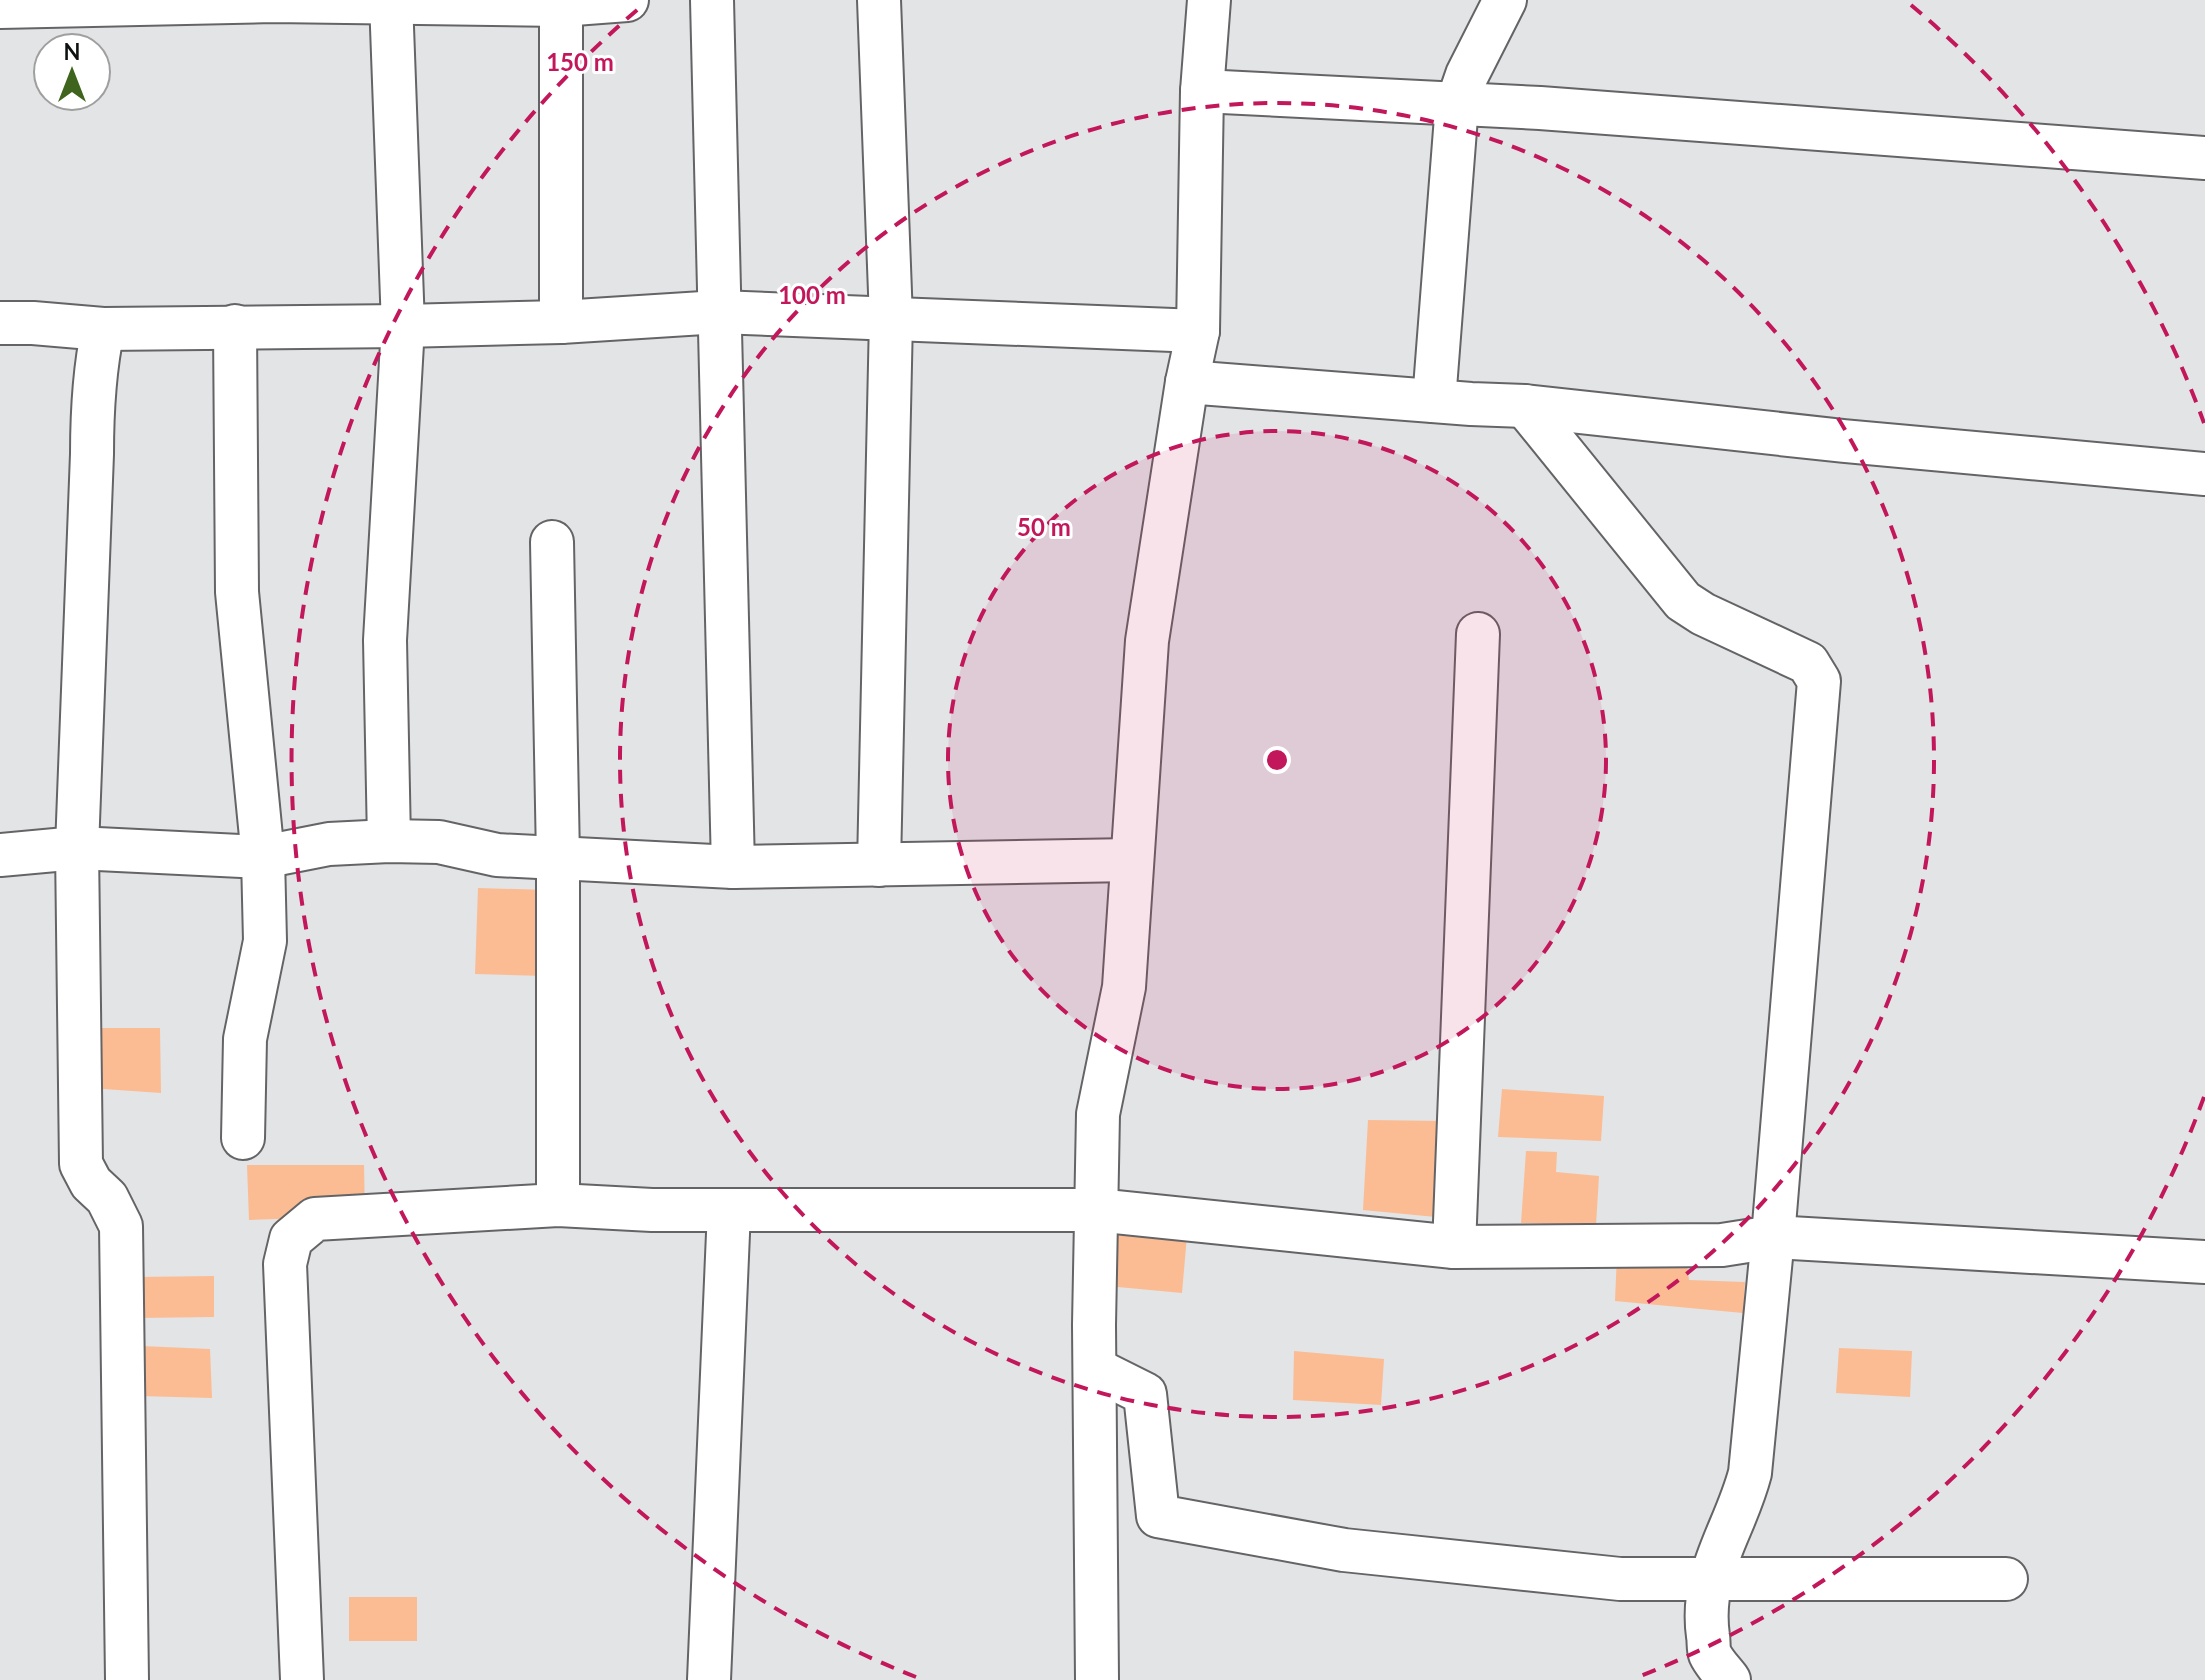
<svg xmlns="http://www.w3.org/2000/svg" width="2205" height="1680" font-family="Lato,sans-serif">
	<rect width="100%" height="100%" fill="#e3e4e6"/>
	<!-- building -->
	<g fill="#fbbc93">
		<polygon points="478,888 548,890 545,976 475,974"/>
		<polygon points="89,1028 160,1028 161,1093 89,1088"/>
		<polygon points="1502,1089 1604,1096 1601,1141 1498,1137"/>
		<polygon points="1368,1120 1445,1121 1446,1218 1363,1210"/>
		<polygon points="1526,1151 1557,1152 1556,1172 1599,1176 1596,1225 1521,1223"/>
		<polygon points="247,1165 364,1165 365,1216 249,1220"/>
		<polygon points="1111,1217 1188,1224 1182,1293 1107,1286"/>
		<polygon points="1617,1254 1686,1256 1689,1280 1745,1282 1743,1313 1615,1301"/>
		<polygon points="214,1276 214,1317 138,1318 137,1277"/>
		<polygon points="141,1346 210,1349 212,1398 139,1396"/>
		<polygon points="1839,1348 1912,1351 1910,1397 1836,1393"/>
		<polygon points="1294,1351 1384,1359 1381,1405 1293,1400"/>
		<rect x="349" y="1597" width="68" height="44"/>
	</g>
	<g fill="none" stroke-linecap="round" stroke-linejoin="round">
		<!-- minor casing -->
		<g stroke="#646466" stroke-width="46">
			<g id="minor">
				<polyline points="561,0 561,322"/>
				<polyline points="712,0 733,867"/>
				<polyline points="0,7 273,1 561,5 627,0"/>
				<polyline points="1202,91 1540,108 2205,158"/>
				<polyline points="0,323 33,323 103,329 403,326 561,322 719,312 1198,331"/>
				<polyline points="235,326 237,592 263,857 265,941 245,1039 243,1138"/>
				<path d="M 103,329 C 94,371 92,411 92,454 L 77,848 L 81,1164 L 91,1183 L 107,1198 L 121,1226 L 127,1680"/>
				<polyline points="1187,382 1471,404 1525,406 1844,441 2205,474"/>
				<polyline points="1434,401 1457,104 1467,75 1505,0"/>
				<path d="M 1525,406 L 1683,601 L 1703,614 L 1808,663 L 1819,681 L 1773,1237 L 1750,1473 C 1735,1531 1699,1572 1708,1636 C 1709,1641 1708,1649 1710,1654 C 1714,1663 1723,1672 1729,1680"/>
				<polyline points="552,542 558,858 558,1205"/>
				<polyline points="389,841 385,640 403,326 391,0"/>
				<polyline points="0,855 77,848 263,857 329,844 389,841 439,842 497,855 733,867 1132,860"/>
				<polyline points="879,865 891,319 879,0"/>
				<polyline points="1454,1247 1478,634"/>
				<polyline points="1095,1369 1145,1394 1158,1516 1344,1550 1620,1579 2006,1579"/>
				<polyline points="302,1680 285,1264 291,1239 315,1219 558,1205 652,1210 1096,1210 1454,1247 1722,1245 1773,1237 2205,1262"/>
				<polyline points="709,1680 729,1210"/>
				<polyline points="1097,1680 1094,1325 1098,1114 1124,987 1147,641 1187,382 1198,331 1202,91 1209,0"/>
			</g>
		</g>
		<!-- minor -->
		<use href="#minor" stroke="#fff" stroke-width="42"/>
	</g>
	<!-- distance rings -->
	<circle cx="1277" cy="760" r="329" fill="#c2185b" fill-opacity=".12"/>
	<g fill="none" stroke="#c2185b" stroke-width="4" stroke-dasharray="14 10">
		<circle cx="1277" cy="760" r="329"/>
		<circle cx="1277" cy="760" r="657"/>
		<path d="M2204 1097A986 986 0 0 1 1638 1677M916 1677A986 986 0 0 1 643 5M1911 5A986 986 0 0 1 2204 423"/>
	</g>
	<circle cx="1277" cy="760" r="12" fill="#c2185b" stroke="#fff" stroke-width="4"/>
	<g font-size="24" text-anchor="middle" font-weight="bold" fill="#c2185b" stroke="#fff" stroke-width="6" stroke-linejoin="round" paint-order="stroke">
		<text x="580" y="71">150 m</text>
		<text x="812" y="304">100 m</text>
		<text x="1044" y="536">50 m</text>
	</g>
	<!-- north arrow -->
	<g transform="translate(72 72)"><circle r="38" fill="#ffffff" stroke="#9f9f9f" stroke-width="2"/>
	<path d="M0-6L14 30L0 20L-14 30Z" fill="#3f641d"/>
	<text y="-12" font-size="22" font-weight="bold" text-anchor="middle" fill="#0f1010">N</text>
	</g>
</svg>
